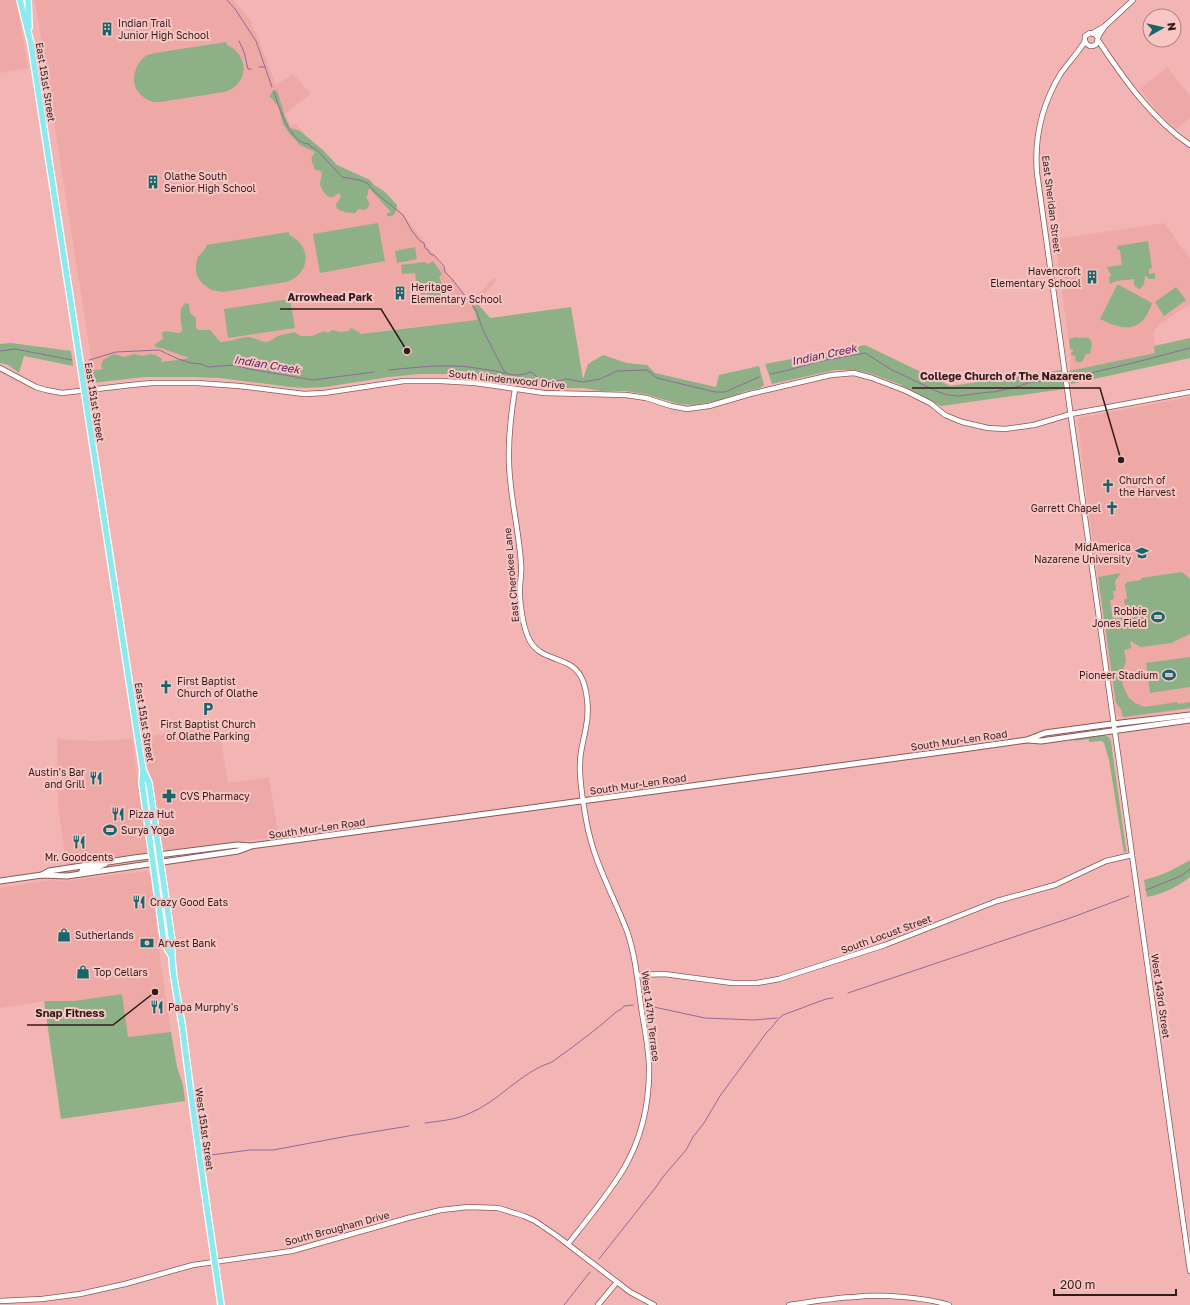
<svg xmlns="http://www.w3.org/2000/svg" width="1190" height="1305" font-family="'Golos Text',sans-serif">
	<rect width="100%" height="100%" fill="#f3b5b3"/>
	<!-- built -->
	<g fill="#eea8a6">
		<polygon points="0,0 16,0 28,68 0,73"/>
		<polygon points="35,0 233,0 253,23 251,25 258,37 276,85 293,74 311,94 285,114 291,126 295,123 304,133 302,135 342,171 382,191 403,214 470,303 494,277 497,280 472,308 478,320 380,331 93,371"/>
		<polygon points="1167,67 1190,96 1190,118 1176,129 1157,111 1140,89"/>
		<polygon points="1165,223 1178,243 1190,258 1190,304 1160,324 1153,332 1156,353 1070,371 1071,358 1055,239"/>
		<polygon points="1190,397 1190,709 1124,719 1121,718 1116,713 1083,468 1078,421 1079,418"/>
		<polygon points="219,727 228,783 269,777 279,837 166,850 161,845 143,737"/>
		<polygon points="57,739 95,741 132,739 148,849 146,853 83,861 67,866 58,808"/>
		<polygon points="146,871 150,873 156,910 156,918 160,958 171,1032 128,1037 122,994 74,1001 44,1001 0,1008 0,888 50,880 64,881"/>
	</g>
	<!-- green -->
	<g fill="#8db087">
		<path d="M 226,42 L 227,45 C 250,55 249,85 224,92 L 160,102 L 153,102 L 146,99 L 140,94 L 136,89 L 134,82 L 134,75 L 137,66 L 141,60 L 147,55 L 155,53 Z"/>
		<path d="M 273,90 L 276,90 L 278,93 L 285,117 L 290,128 L 300,131 L 323,150 L 337,165 L 370,180 L 374,185 L 384,191 L 397,205 C 396,212 395,217 387,216 L 387,213 L 391,212 L 370,189 L 368,190 L 368,194 L 366,197 L 370,205 L 365,210 L 358,209 L 355,213 C 348,213 343,212 337,209 L 336,204 L 341,197 L 340,194 L 338,193 C 337,194 335,196 333,197 C 327,199 321,189 320,184 C 320,179 323,176 321,171 L 315,170 C 312,159 309,161 315,152 L 300,145 L 289,133 L 283,124 L 278,105 L 275,103 L 272,98 L 270,98 L 270,96 Z"/>
		<polygon points="378,223 385,261 320,273 313,234"/>
		<path d="M 289,232 L 289,235 C 313,246 310,275 286,282 L 223,292 L 211,290 L 202,283 L 197,276 L 196,270 L 196,264 L 198,257 L 206,248 L 206,245 Z"/>
		<polygon points="1148,241 1152,268 1149,269 1149,274 1155,273 1155,279 1148,279 1148,277 1145,276 1144,284 1141,288 1139,289 1134,285 1134,279 1116,281 1110,284 1109,277 1111,276 1107,267 1122,265 1120,250 1118,250 1117,246"/>
		<polygon points="415,247 417,259 397,263 395,251"/>
		<polygon points="433,261 442,274 439,277 449,301 444,302 444,305 436,302 436,304 429,305 427,294 418,295 415,273 402,274 401,265 424,262 428,264"/>
		<path d="M 1117,285 L 1119,285 L 1152,303 C 1143,332 1125,332 1100,319 Z"/>
		<polygon points="1176,287 1186,300 1164,316 1155,302"/>
		<polygon points="290,299 295,328 228,338 224,309"/>
		<path d="M 186,303 L 189,304 L 190,313 L 196,318 L 196,328 L 199,330 L 210,330 L 220,342 C 230,342 238,338 247,337 C 254,337 259,341 265,342 C 271,342 272,339 276,337 C 281,334 289,334 294,332 L 301,336 L 312,336 L 324,331 L 328,333 L 332,330 L 341,332 L 349,331 L 351,328 L 359,332 L 360,334 L 477,320 L 475,312 L 472,308 L 477,303 L 490,318 L 571,307 L 583,379 L 588,364 L 603,355 L 627,363 L 647,365 L 655,373 L 716,387 L 719,375 L 759,366 L 764,385 L 760,388 L 746,391 L 721,400 L 695,405 L 679,404 L 645,394 L 625,391 L 601,391 L 584,388 L 561,388 L 534,385 L 475,376 L 448,374 L 420,374 L 389,377 L 325,387 L 306,388 L 290,387 L 220,378 L 194,377 L 145,377 L 92,383 L 90,371 L 103,369 L 101,366 L 103,360 L 114,354 L 124,357 L 134,354 L 143,356 L 150,354 L 156,355 L 162,359 L 161,362 L 189,358 L 164,349 L 156,347 L 154,345 L 163,339 L 162,332 C 168,330 173,333 180,333 L 182,331 C 182,322 177,308 186,303 Z"/>
		<path d="M 1076,337 C 1080,339 1084,337 1089,338 C 1094,343 1091,348 1090,354 L 1086,354 L 1082,362 L 1077,362 L 1075,360 L 1076,356 L 1071,355 L 1071,353 L 1074,350 L 1070,349 L 1069,339 Z"/>
		<polygon points="1190,338 1190,358 1071,384 1069,371 1155,353 1154,346"/>
		<polygon points="11,343 71,351 73,366 24,356 19,373 8,365 0,363 0,344"/>
		<polygon points="865,345 950,386 1061,370 1064,389 941,406 899,384 872,374 855,370 835,370 772,384 765,364"/>
		<polygon points="1182,572 1190,579 1190,634 1171,643 1141,647 1130,641 1131,648 1124,650 1126,661 1122,673 1122,680 1123,686 1129,698 1135,703 1145,707 1177,702 1178,704 1190,702 1190,708 1123,717 1121,709 1116,703 1098,577 1121,573 1115,581 1116,591 1113,591 1114,599 1110,600 1113,619 1127,617 1124,599 1127,599 1125,585 1127,582 1141,580 1141,578"/>
		<polygon points="1190,657 1190,687 1150,693 1146,663"/>
		<polygon points="1103,735 1109,737 1112,742 1128,850 1112,742 1106,737 1111,742 1126,849 1127,851 1124,853 1109,760 1104,743 1102,741 1089,742 1089,739 1074,741 1077,739"/>
		<path d="M 1190,860 L 1190,877 C 1177,887 1163,894 1147,897 L 1144,880 C 1161,876 1175,869 1190,860 Z"/>
		<polygon points="122,994 128,1037 171,1032 177,1067 183,1085 185,1101 61,1119 44,1001 74,1001"/>
	</g>
	<g fill="none" stroke-linecap="round" stroke-linejoin="round">
		<!-- stream -->
		<g stroke="#926a9a" stroke-width="1">
			<polyline points="227,0 235,9 256,41 272,87"/>
			<polyline points="239,41 244,52 248,69 251,69"/>
			<polyline points="259,67 266,67"/>
			<path d="M 274,92 C 279,107 290,144 309,144 L 311,147 L 316,149 L 342,177 L 359,180 L 367,183 L 376,193 L 403,215 L 412,231 L 420,241 L 424,243 L 425,248 L 428,250 L 430,254 L 434,255 L 444,266 L 445,272 L 452,279 L 476,310 L 483,330 L 504,371 L 507,373"/>
			<polyline points="0,351 15,349 72,360"/>
			<polyline points="89,360 116,352 159,350 178,359 191,363 201,364 208,367 235,365 249,369 313,380 374,372"/>
			<path d="M 388,370 C 411,368 434,365 456,366 C 468,366 479,369 490,370 C 503,372 518,379 530,372 L 533,373 L 538,378 L 552,382 L 566,379 L 583,382 L 600,379 L 617,371 L 647,370 L 657,378 L 715,392 L 725,392 L 759,377"/>
			<polyline points="770,374 785,371 821,361 865,353 892,370 907,377 936,391 948,395 959,396 989,392 994,392 1020,386 1030,382 1048,381 1061,377"/>
			<polyline points="1070,376 1082,375 1133,363 1190,348"/>
			<polyline points="1146,890 1181,876 1190,869"/>
			<polyline points="848,993 1073,917 1129,896"/>
			<polyline points="649,1006 705,1018 754,1020 777,1018"/>
			<path d="M 425,1123 C 439,1121 455,1120 468,1114 C 499,1102 520,1072 552,1062 C 574,1046 595,1031 615,1013 C 618,1010 622,1010 624,1006 L 633,1005"/>
			<polyline points="211,1155 250,1150 273,1150 348,1136 409,1126"/>
			<path d="M 599,1259 L 656,1187 L 662,1178 L 686,1150 L 693,1137 L 704,1123 L 720,1096 L 767,1032 C 774,1027 776,1019 783,1015 L 826,999 L 833,998"/>
			<polyline points="564,1305 590,1272"/>
		</g>
		<!-- tertiary casing -->
		<g stroke="#8e5756" stroke-width="6">
			<g id="tertiary">
				<polyline points="1093,33 1105,26 1133,0"/>
				<path d="M 1098,38 L 1095,34 L 1090,33 L 1085,36 C 1084,41 1085,44 1090,46 C 1097,46 1097,43 1098,38 C 1099,34 1103,30 1105,26"/>
				<path d="M 1098,40 C 1123,78 1152,119 1190,145"/>
				<path d="M 1085,41 C 1078,53 1069,62 1061,73 C 1042,104 1034,137 1037,173 L 1190,1271"/>
				<polyline points="0,368 36,387 46,390 62,393 131,385 152,383 197,383 239,386 304,394 324,393 404,381 441,381 475,383 544,393 626,395 646,398 671,406 687,409 709,406 750,394 831,375 854,373 872,378 906,391 930,403 945,415 962,422 988,428 1005,429 1034,425 1071,414 1190,392"/>
				<path d="M 515,389 C 511,414 508,438 509,463 C 510,497 519,530 521,564 C 522,572 520,579 520,587 C 519,600 523,629 530,641 C 543,664 573,654 583,681 C 588,695 589,713 586,727 C 584,739 580,751 580,763 C 579,781 583,801 586,819 C 593,861 612,892 627,931 C 636,957 638,986 642,1013 C 645,1029 648,1046 649,1063 C 650,1100 642,1138 623,1170 C 607,1196 587,1220 568,1244"/>
				<polyline points="637,975 664,974 732,983 757,983 779,979 885,945 997,901 1055,885 1106,861 1132,855"/>
				<polyline points="0,1301 42,1299 80,1294 125,1284 193,1265 292,1251 408,1218 441,1210 468,1207 498,1208 524,1216 535,1221 557,1236 630,1292 654,1305"/>
				<polyline points="598,1305 617,1282"/>
				<path d="M 789,1305 C 811,1302 832,1298 854,1297 C 880,1294 924,1297 949,1305"/>
			</g>
		</g>
		<!-- secondary casing -->
		<g stroke="#8e5756" stroke-width="7">
			<g id="secondary">
				<polyline points="1028,740 1041,741 1190,720"/>
				<polyline points="81,873 83,869 98,867 105,864"/>
				<polyline points="42,875 49,871 134,858 237,845 251,846 273,843 956,750 1027,740 1045,733 1104,725 1190,715"/>
				<polyline points="0,881 42,875 67,876 238,851 249,847"/>
			</g>
		</g>
		<!-- primary casing -->
		<g stroke="#fff" stroke-width="8">
			<g id="primary">
				<polyline points="20,0 31,44 139,745 143,770 142,783 164,943 171,955"/>
				<polyline points="28,0 29,27"/>
				<path d="M 144,772 L 149,783 L 172,941 C 170,971 179,1001 183,1031 C 194,1123 208,1214 221,1305"/>
			</g>
		</g>
		<!-- tertiary -->
		<use href="#tertiary" stroke="#fff" stroke-width="4.5"/>
		<!-- secondary -->
		<use href="#secondary" stroke="#fff" stroke-width="5"/>
		<!-- primary -->
		<use href="#primary" stroke="#8de9ee" stroke-width="5.5"/>
	</g>
	<!-- icons -->
	<defs>
		<g id="building-bare" transform="scale(1.08)"><path d="M-4-6H4V6H1V3H-1V6H-4ZM-2.5-4.3h1.7v1.8h-1.7ZM.8-4.3h1.7v1.8H.8ZM-2.5-1h1.7V.8h-1.7ZM.8-1h1.7V.8H.8Z" fill="#17666b" stroke="#f8c6c4" stroke-width="2.5" paint-order="stroke"/></g>
		<g id="church-bare" transform="scale(1.08)"><path d="M-1.2-6h2.4v3.5h3.3v2.4h-3.3V6h-2.4V-.1h-3.3v-2.4h3.3Z" fill="#17666b" stroke="#f8c6c4" stroke-width="2.5" paint-order="stroke"/></g>
		<g id="university-bare" transform="scale(1.08)"><path d="M0-5L7-2L0 1L-7-2ZM-4 1L0 2.5L4 1V4Q0 6-4 4Z" fill="#17666b" stroke="#f8c6c4" stroke-width="2.5" paint-order="stroke"/></g>
		<g id="stadium-bare" transform="scale(1.08)"><path d="M0-5a6.5 5 0 1 0 0 10a6.5 5 0 1 0 0-10ZM-3.5-1.8h7v3.6h-7Z" fill="#17666b" stroke="#f8c6c4" stroke-width="2.5" paint-order="stroke"/></g>
		<g id="parking-bare" transform="scale(1.08)"><path d="M-3.5-5.5H1a3.5 3.5 0 0 1 0 7H-1V5.5H-3.5ZM-1-3.4V-.6H.8a1.4 1.4 0 0 0 0-2.8Z" fill="#17666b" stroke="#f8c6c4" stroke-width="2.5" paint-order="stroke"/></g>
		<g id="restaurant-bare" transform="scale(1.08)"><path d="M-5-6h1v4h1v-4h1v4h1v-4h1v5L-1.5 .5V6h-2V.5L-5-1ZM5-6V6H3V1.5H1.5Q1.5-4 5-6Z" fill="#17666b" stroke="#f8c6c4" stroke-width="2.5" paint-order="stroke"/></g>
		<g id="pharmacy-bare" transform="scale(1.08)"><path d="M-2-6h4v4h4v4h-4v4h-4v-4h-4v-4h4Z" fill="#17666b" stroke="#f8c6c4" stroke-width="2.5" paint-order="stroke"/></g>
		<g id="shop-bare" transform="scale(1.08)"><path d="M-5-2.5h2.3a2.7 3.5 0 0 1 5.4 0H5L5.5 6h-11ZM-1.5-2.5h3a1.5 2.3 0 0 0-3 0Z" fill="#17666b" stroke="#f8c6c4" stroke-width="2.5" paint-order="stroke"/></g>
		<g id="bank-bare" transform="scale(1.08)"><path d="M-6-4H6V4H-6ZM0-2.3a2.3 2.3 0 1 0 0 4.6a2.3 2.3 0 1 0 0-4.6Z" fill="#17666b" stroke="#f8c6c4" stroke-width="2.5" paint-order="stroke"/></g>
	</defs>
	<g fill-rule="evenodd">
		<use href="#building-bare" x="107" y="29"/>
		<use href="#building-bare" x="153" y="182"/>
		<use href="#building-bare" x="1092" y="277"/>
		<use href="#building-bare" x="400" y="293"/>
		<use href="#church-bare" x="1108" y="486"/>
		<use href="#church-bare" x="1112" y="508"/>
		<use href="#university-bare" x="1142" y="553"/>
		<use href="#stadium-bare" x="1158" y="617"/>
		<use href="#stadium-bare" x="1169" y="675"/>
		<use href="#church-bare" x="166" y="687"/>
		<use href="#parking-bare" x="208" y="709"/>
		<use href="#restaurant-bare" x="96" y="778"/>
		<use href="#pharmacy-bare" x="169" y="796"/>
		<use href="#restaurant-bare" x="118" y="814"/>
		<use href="#stadium-bare" x="110" y="830"/>
		<use href="#restaurant-bare" x="79" y="842"/>
		<use href="#restaurant-bare" x="139" y="902"/>
		<use href="#shop-bare" x="64" y="935"/>
		<use href="#bank-bare" x="147" y="943"/>
		<use href="#shop-bare" x="83" y="972"/>
		<use href="#restaurant-bare" x="157" y="1007"/>
	</g>
	<g text-anchor="middle" dominant-baseline="central" stroke-width="4" stroke-linejoin="round" paint-order="stroke">
		<!-- poi labels -->
		<g font-size="10" fill="#321b1b" stroke="#f8c6c4" text-anchor="start">
			<text x="118" y="23">Indian Trail<tspan x="118" dy="12">Junior High School</tspan></text>
			<text x="164" y="176">Olathe South<tspan x="164" dy="12">Senior High School</tspan></text>
			<text x="1081" y="271" text-anchor="end">Havencroft<tspan x="1081" dy="12">Elementary School</tspan></text>
			<text x="411" y="287">Heritage<tspan x="411" dy="12">Elementary School</tspan></text>
			<text x="1119" y="480">Church of<tspan x="1119" dy="12">the Harvest</tspan></text>
			<text x="1101" y="508" text-anchor="end">Garrett Chapel</text>
			<text x="1131" y="547" text-anchor="end">MidAmerica<tspan x="1131" dy="12">Nazarene University</tspan></text>
			<text x="1147" y="611" text-anchor="end">Robbie<tspan x="1147" dy="12">Jones Field</tspan></text>
			<text x="1158" y="675" text-anchor="end">Pioneer Stadium</text>
			<text x="177" y="681">First Baptist<tspan x="177" dy="12">Church of Olathe</tspan></text>
			<text x="208" y="724" text-anchor="middle">First Baptist Church<tspan x="208" dy="12">of Olathe Parking</tspan></text>
			<text x="85" y="772" text-anchor="end">Austin's Bar<tspan x="85" dy="12">and Grill</tspan></text>
			<text x="180" y="796">CVS Pharmacy</text>
			<text x="129" y="814">Pizza Hut</text>
			<text x="121" y="830">Surya Yoga</text>
			<text x="79" y="857" text-anchor="middle">Mr. Goodcents</text>
			<text x="150" y="902">Crazy Good Eats</text>
			<text x="75" y="935">Sutherlands</text>
			<text x="158" y="943">Arvest Bank</text>
			<text x="94" y="972">Top Cellars</text>
			<text x="168" y="1007">Papa Murphy's</text>
		</g>
		<!-- street labels -->
		<g font-size="10" fill="#321b1b" stroke="#f8c6c4">
			<text transform="translate(46 82) rotate(81)">East 151st Street</text>
			<text transform="translate(1052 204) rotate(83)">East Sheridan Street</text>
			<text transform="translate(507 379) rotate(6)">South Lindenwood Drive</text>
			<text transform="translate(95 402) rotate(81)">East 151st Street</text>
			<text transform="translate(511 575) rotate(-95)">East Cherokee Lane</text>
			<text transform="translate(145 722) rotate(81)">East 151st Street</text>
			<text transform="translate(959 740) rotate(-8)">South Mur-Len Road</text>
			<text transform="translate(638 784) rotate(-8)">South Mur-Len Road</text>
			<text transform="translate(317 828) rotate(-8)">South Mur-Len Road</text>
			<text transform="translate(886 934) rotate(-20)">South Locust Street</text>
			<text transform="translate(1161 996) rotate(82)">West 143rd Street</text>
			<text transform="translate(651 1016) rotate(83)">West 147th Terrace</text>
			<text transform="translate(205 1129) rotate(82)">West 151st Street</text>
			<text transform="translate(337 1228) rotate(-15)">South Brougham Drive</text>
		</g>
		<!-- water labels -->
		<g font-size="11" font-style="italic" fill="#501c59" stroke="#f8c6c4">
			<text transform="translate(824 354) rotate(-12)">Indian Creek</text>
			<text transform="translate(267 364) rotate(9)">Indian Creek</text>
		</g>
	</g>
	<!-- callouts -->
	<path fill="none" stroke="#321b1b" stroke-width="1.5" d="M407 351L381 309H280M1121 460L1100 388H912M155 992L113 1025H27"/>
	<g fill="#321b1b" stroke="#f8c6c4" stroke-width="1.5">
		<circle cx="407" cy="351" r="4"/>
		<circle cx="1121" cy="460" r="4"/>
		<circle cx="155" cy="992" r="4"/>
	</g>
	<g font-size="11" text-anchor="middle" font-weight="bold" fill="#321b1b" stroke="#f8c6c4" stroke-width="4" stroke-linejoin="round" paint-order="stroke">
		<text x="330" y="301">Arrowhead Park</text>
		<text x="1006" y="380">College Church of The Nazarene</text>
		<text x="70" y="1017">Snap Fitness</text>
	</g>
	<!-- north arrow -->
	<g transform="translate(1162 28) rotate(82)"><circle r="19" fill="#f8c6c4" stroke="#a98280"/>
	<path d="M0-3L7 15L0 10L-7 15Z" fill="#17666b"/>
	<text y="-6" font-size="11" font-weight="bold" text-anchor="middle" fill="#321b1b">N</text>
	</g>
	<!-- scale -->
	<path d="M1054 1289v6h122v-6" fill="none" stroke="#321b1b" stroke-width="2"/>
	<text x="1060" y="1289" font-size="12" fill="#321b1b" stroke="#f8c6c4" stroke-width="3" paint-order="stroke">200 m</text>
</svg>
